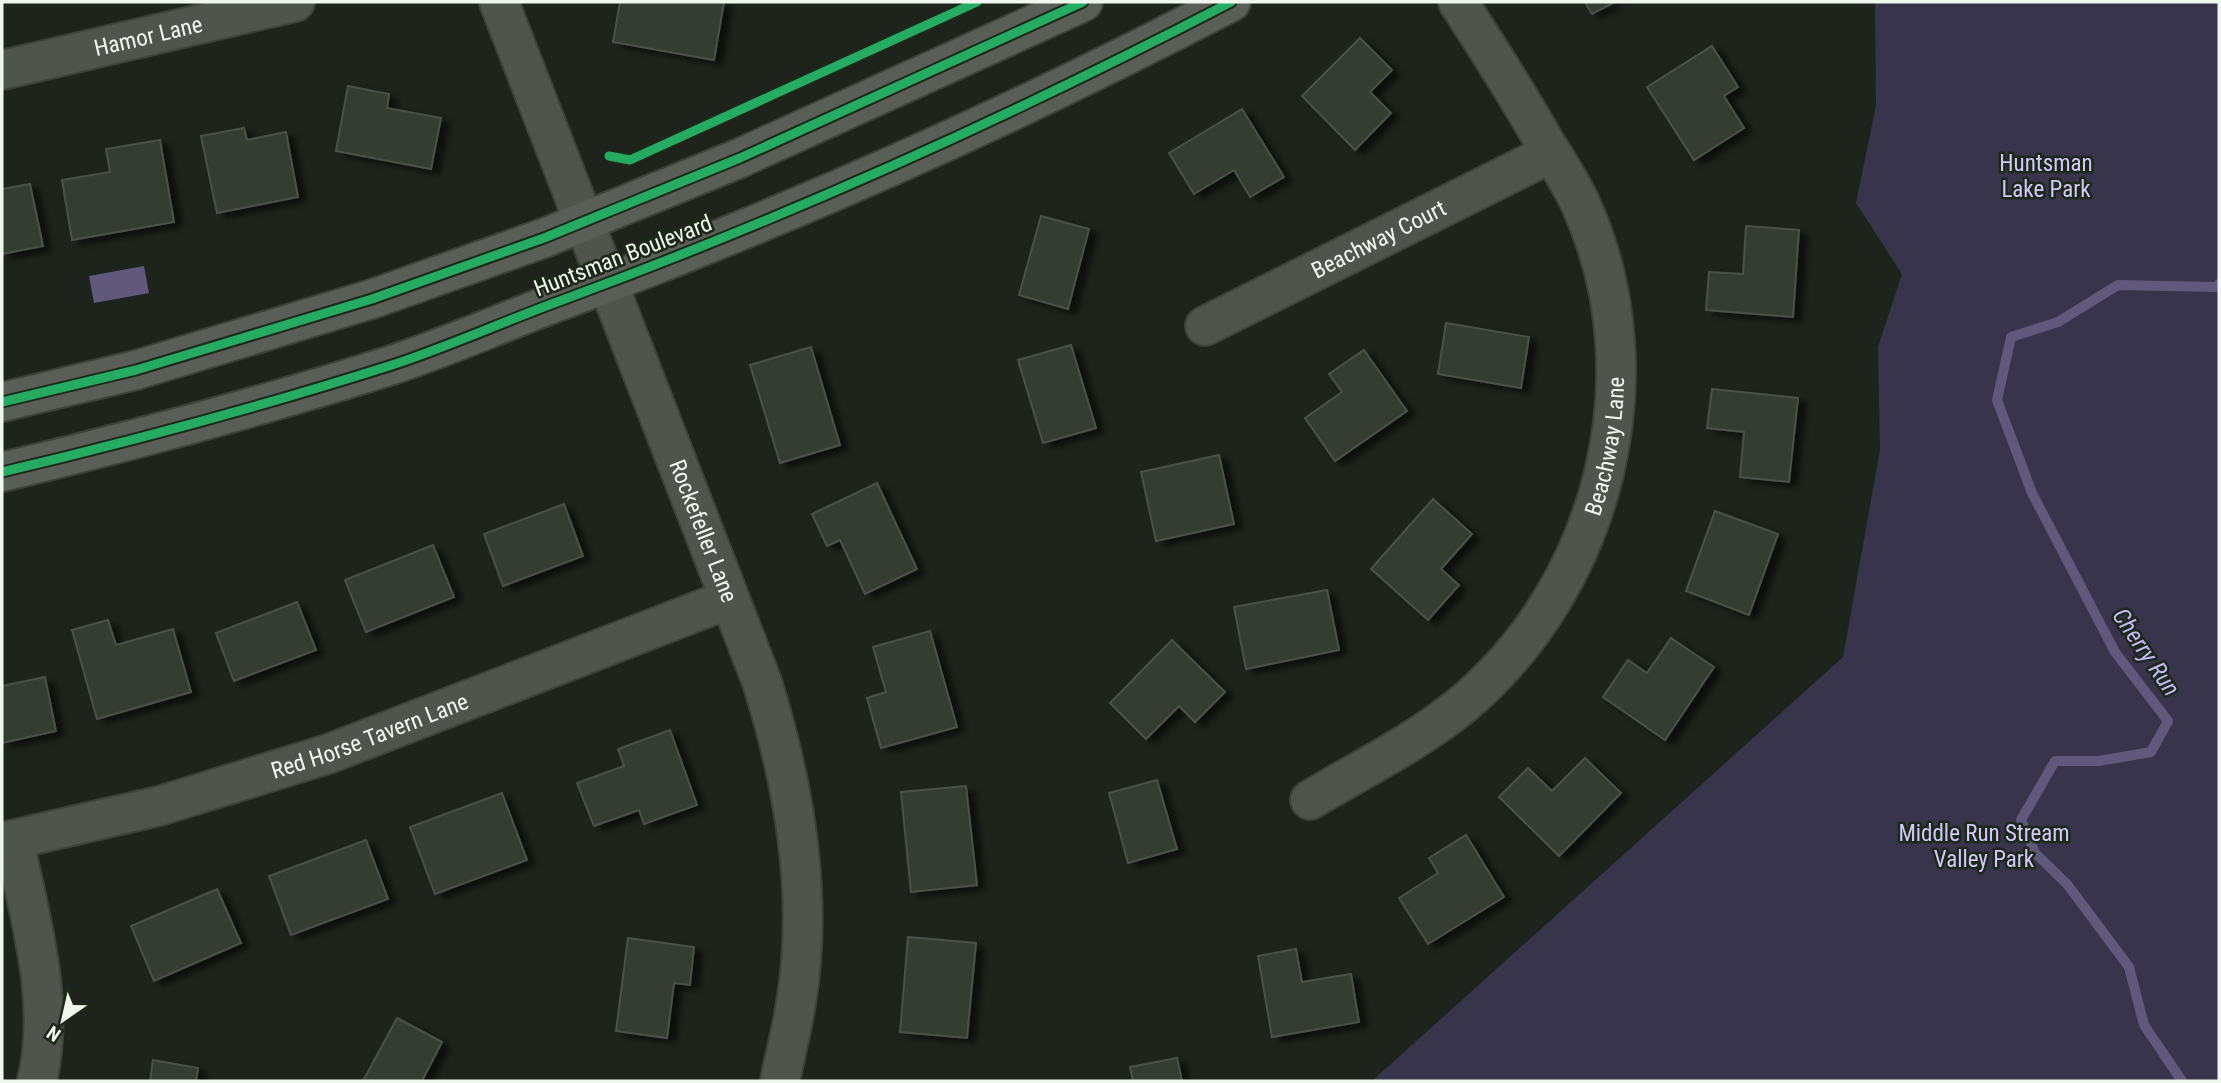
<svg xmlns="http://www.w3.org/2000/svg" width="2221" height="1083" font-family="'Roboto Condensed',sans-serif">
	<defs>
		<filter id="shadow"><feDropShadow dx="8" dy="4.5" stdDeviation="3.5" flood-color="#0009"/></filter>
	</defs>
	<rect width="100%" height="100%" fill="#1e241c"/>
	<!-- green -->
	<polygon fill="#38344b" points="1875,2 2219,2 2219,1081 1372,1081 1843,657 1880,450 1878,347 1902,274 1856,203 1876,105"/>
	<!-- water -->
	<polygon fill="#60597c" points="144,266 149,293 94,303 89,276"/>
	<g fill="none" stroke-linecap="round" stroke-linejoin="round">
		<!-- stream -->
		<polyline stroke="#60597c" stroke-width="10" points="2182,1081 2144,1025 2129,967 2067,884 2035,853 2021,820 2055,761 2099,761 2151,752 2168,721 2115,652 2032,493 1997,400 2011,337 2058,322 2118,285 2217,287 2219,284"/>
	</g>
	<!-- building -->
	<g fill="#343c31" stroke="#4c514a" stroke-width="2" filter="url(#shadow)">
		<polygon points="620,2 724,2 714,60 613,42"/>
		<polygon points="1585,2 1615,2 1592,14"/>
		<polygon points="1360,38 1392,70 1370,92 1391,113 1355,150 1302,96"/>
		<polygon points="1712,46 1738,87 1724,96 1744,128 1694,160 1647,87"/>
		<polygon points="348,86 389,94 387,108 441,118 431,169 336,151"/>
		<polygon points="1242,109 1284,177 1250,197 1234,170 1194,194 1169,153"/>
		<polygon points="244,128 247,140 286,132 298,197 217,213 201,136"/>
		<polygon points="160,140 174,222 72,240 62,180 110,172 106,149"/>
		<polygon points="30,184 43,246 2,254 2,189"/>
		<polygon points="1041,216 1089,229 1068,309 1019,295"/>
		<polygon points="1746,226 1799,230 1793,317 1706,310 1709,272 1743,274"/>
		<polygon points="1446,323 1529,337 1521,388 1438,374"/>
		<polygon points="1071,345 1096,428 1043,443 1018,360"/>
		<polygon points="811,347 840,445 780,463 750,365"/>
		<polygon points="1364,350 1407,411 1335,461 1305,418 1342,392 1329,374"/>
		<polygon points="1712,389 1798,398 1789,482 1740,477 1744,432 1707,428"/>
		<polygon points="1219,455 1234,524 1156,541 1141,472"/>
		<polygon points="877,483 917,569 865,594 840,540 827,546 812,514"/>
		<polygon points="1433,499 1472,534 1441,569 1459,585 1428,620 1371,569"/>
		<polygon points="564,504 583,556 503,586 484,534"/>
		<polygon points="1715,511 1778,534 1749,615 1686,591"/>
		<polygon points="433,545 454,597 366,632 345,580"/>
		<polygon points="1327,590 1339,650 1246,669 1234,607"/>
		<polygon points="297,602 316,650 234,681 216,633"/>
		<polygon points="108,620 116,645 173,629 191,692 97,719 72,630"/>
		<polygon points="930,631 957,727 881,748 867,698 886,692 873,647"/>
		<polygon points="1671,638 1714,667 1665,740 1603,697 1628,660 1647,673"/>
		<polygon points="1172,640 1225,692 1195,722 1179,706 1146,739 1110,703"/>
		<polygon points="45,677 56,731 2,743 2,686"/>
		<polygon points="670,730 697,805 644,824 639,810 594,826 577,783 624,766 618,749"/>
		<polygon points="1585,758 1621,793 1559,856 1499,797 1528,768 1552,791"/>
		<polygon points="1157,780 1177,849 1128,863 1109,793"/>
		<polygon points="966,786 977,885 911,892 901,792"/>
		<polygon points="502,793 527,860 435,894 410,827"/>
		<polygon points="1466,835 1504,897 1428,944 1399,898 1438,873 1429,858"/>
		<polygon points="366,840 388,899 291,935 269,876"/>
		<polygon points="217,889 241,943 154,981 131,926"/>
		<polygon points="908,937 976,943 967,1038 900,1032"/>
		<polygon points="628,938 694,947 690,985 674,983 667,1038 616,1031"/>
		<polygon points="1296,949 1302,982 1351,974 1359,1022 1272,1037 1258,956"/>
		<polygon points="397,1018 442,1042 422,1081 363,1081"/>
		<polygon points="1177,1058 1182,1081 1133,1081 1130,1067"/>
		<polygon points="153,1060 198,1068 196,1081 150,1081"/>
	</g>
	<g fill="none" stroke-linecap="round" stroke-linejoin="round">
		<!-- street casing -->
		<g stroke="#3c413a" stroke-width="42">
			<g id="street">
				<path id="s1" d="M 499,2 L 762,682 C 794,784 814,896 796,1003 C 792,1029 785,1055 780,1081"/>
				<path id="s2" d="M 2,70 L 295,2"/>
				<path id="s3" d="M 1205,326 L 1551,153"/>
				<path id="s4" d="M 1310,800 C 1360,770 1417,742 1462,705 C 1604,587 1658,375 1581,205 C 1571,183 1557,162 1544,141 C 1517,94 1488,48 1458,2"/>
				<path d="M 14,841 C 30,919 56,1002 37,1081"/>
				<path id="s5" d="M 2,842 L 159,806 L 328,754 L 729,599"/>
			</g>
		</g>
		<!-- secondary casing -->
		<g stroke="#3c413a" stroke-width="42">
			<g id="secondary">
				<polyline points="2,402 136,370 372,299 544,238 740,158 1083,2"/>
				<path d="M 2,472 C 133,441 263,406 392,365 C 450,346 507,320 565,299 C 793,215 1016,114 1231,2"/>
			</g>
		</g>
		<!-- street -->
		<use href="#street" stroke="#4f544d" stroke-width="38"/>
		<!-- secondary -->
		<use href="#secondary" stroke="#595e57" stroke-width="38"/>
		<!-- cycleway casing -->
		<g stroke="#1d2819" stroke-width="13">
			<g id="cycleway">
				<polyline points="609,156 630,160 977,2"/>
				<polyline points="2,402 136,370 372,299 544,238 740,158 1083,2"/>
				<path d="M 2,472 C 133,441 263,406 392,365 C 450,346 507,320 565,299 C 793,215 1016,114 1231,2"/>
			</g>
		</g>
		<!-- cycleway -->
		<use href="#cycleway" stroke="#26ab63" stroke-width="9"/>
	</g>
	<g text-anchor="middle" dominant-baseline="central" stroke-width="5" stroke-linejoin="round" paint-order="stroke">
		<!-- street labels -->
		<g font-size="23" fill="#f0f8ed" stroke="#1d2819">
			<text stroke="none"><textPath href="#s2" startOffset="150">Hamor Lane</textPath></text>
			<text stroke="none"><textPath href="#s3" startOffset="194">Beachway Court</textPath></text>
			<text transform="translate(623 256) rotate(-21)">Huntsman Boulevard</text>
			<text stroke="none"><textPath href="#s4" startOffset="483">Beachway Lane</textPath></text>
			<text stroke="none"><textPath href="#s1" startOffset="567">Rockefeller Lane</textPath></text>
			<text stroke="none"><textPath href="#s5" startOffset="383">Red Horse Tavern Lane</textPath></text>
		</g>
		<!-- park labels -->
		<g font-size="23" fill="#d2c8ff" stroke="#1d2819">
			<text x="2046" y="163">Huntsman<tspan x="2046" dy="26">Lake Park</tspan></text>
			<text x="1984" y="833">Middle Run Stream<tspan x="1984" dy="26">Valley Park</tspan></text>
		</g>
		<!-- water labels -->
		<g font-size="24" font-style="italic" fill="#c3b7fa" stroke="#1d2819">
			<text transform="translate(2146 652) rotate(56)">Cherry Run</text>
		</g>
	</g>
	<!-- border -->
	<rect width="2221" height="1083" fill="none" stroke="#f0f8ed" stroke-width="7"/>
	<!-- north arrow -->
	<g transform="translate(63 1020) rotate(214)" stroke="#1d2819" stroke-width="5" paint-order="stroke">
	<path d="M0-5L12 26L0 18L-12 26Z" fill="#f0f8ed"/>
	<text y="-10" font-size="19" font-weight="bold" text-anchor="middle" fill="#f0f8ed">N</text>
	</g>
</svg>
